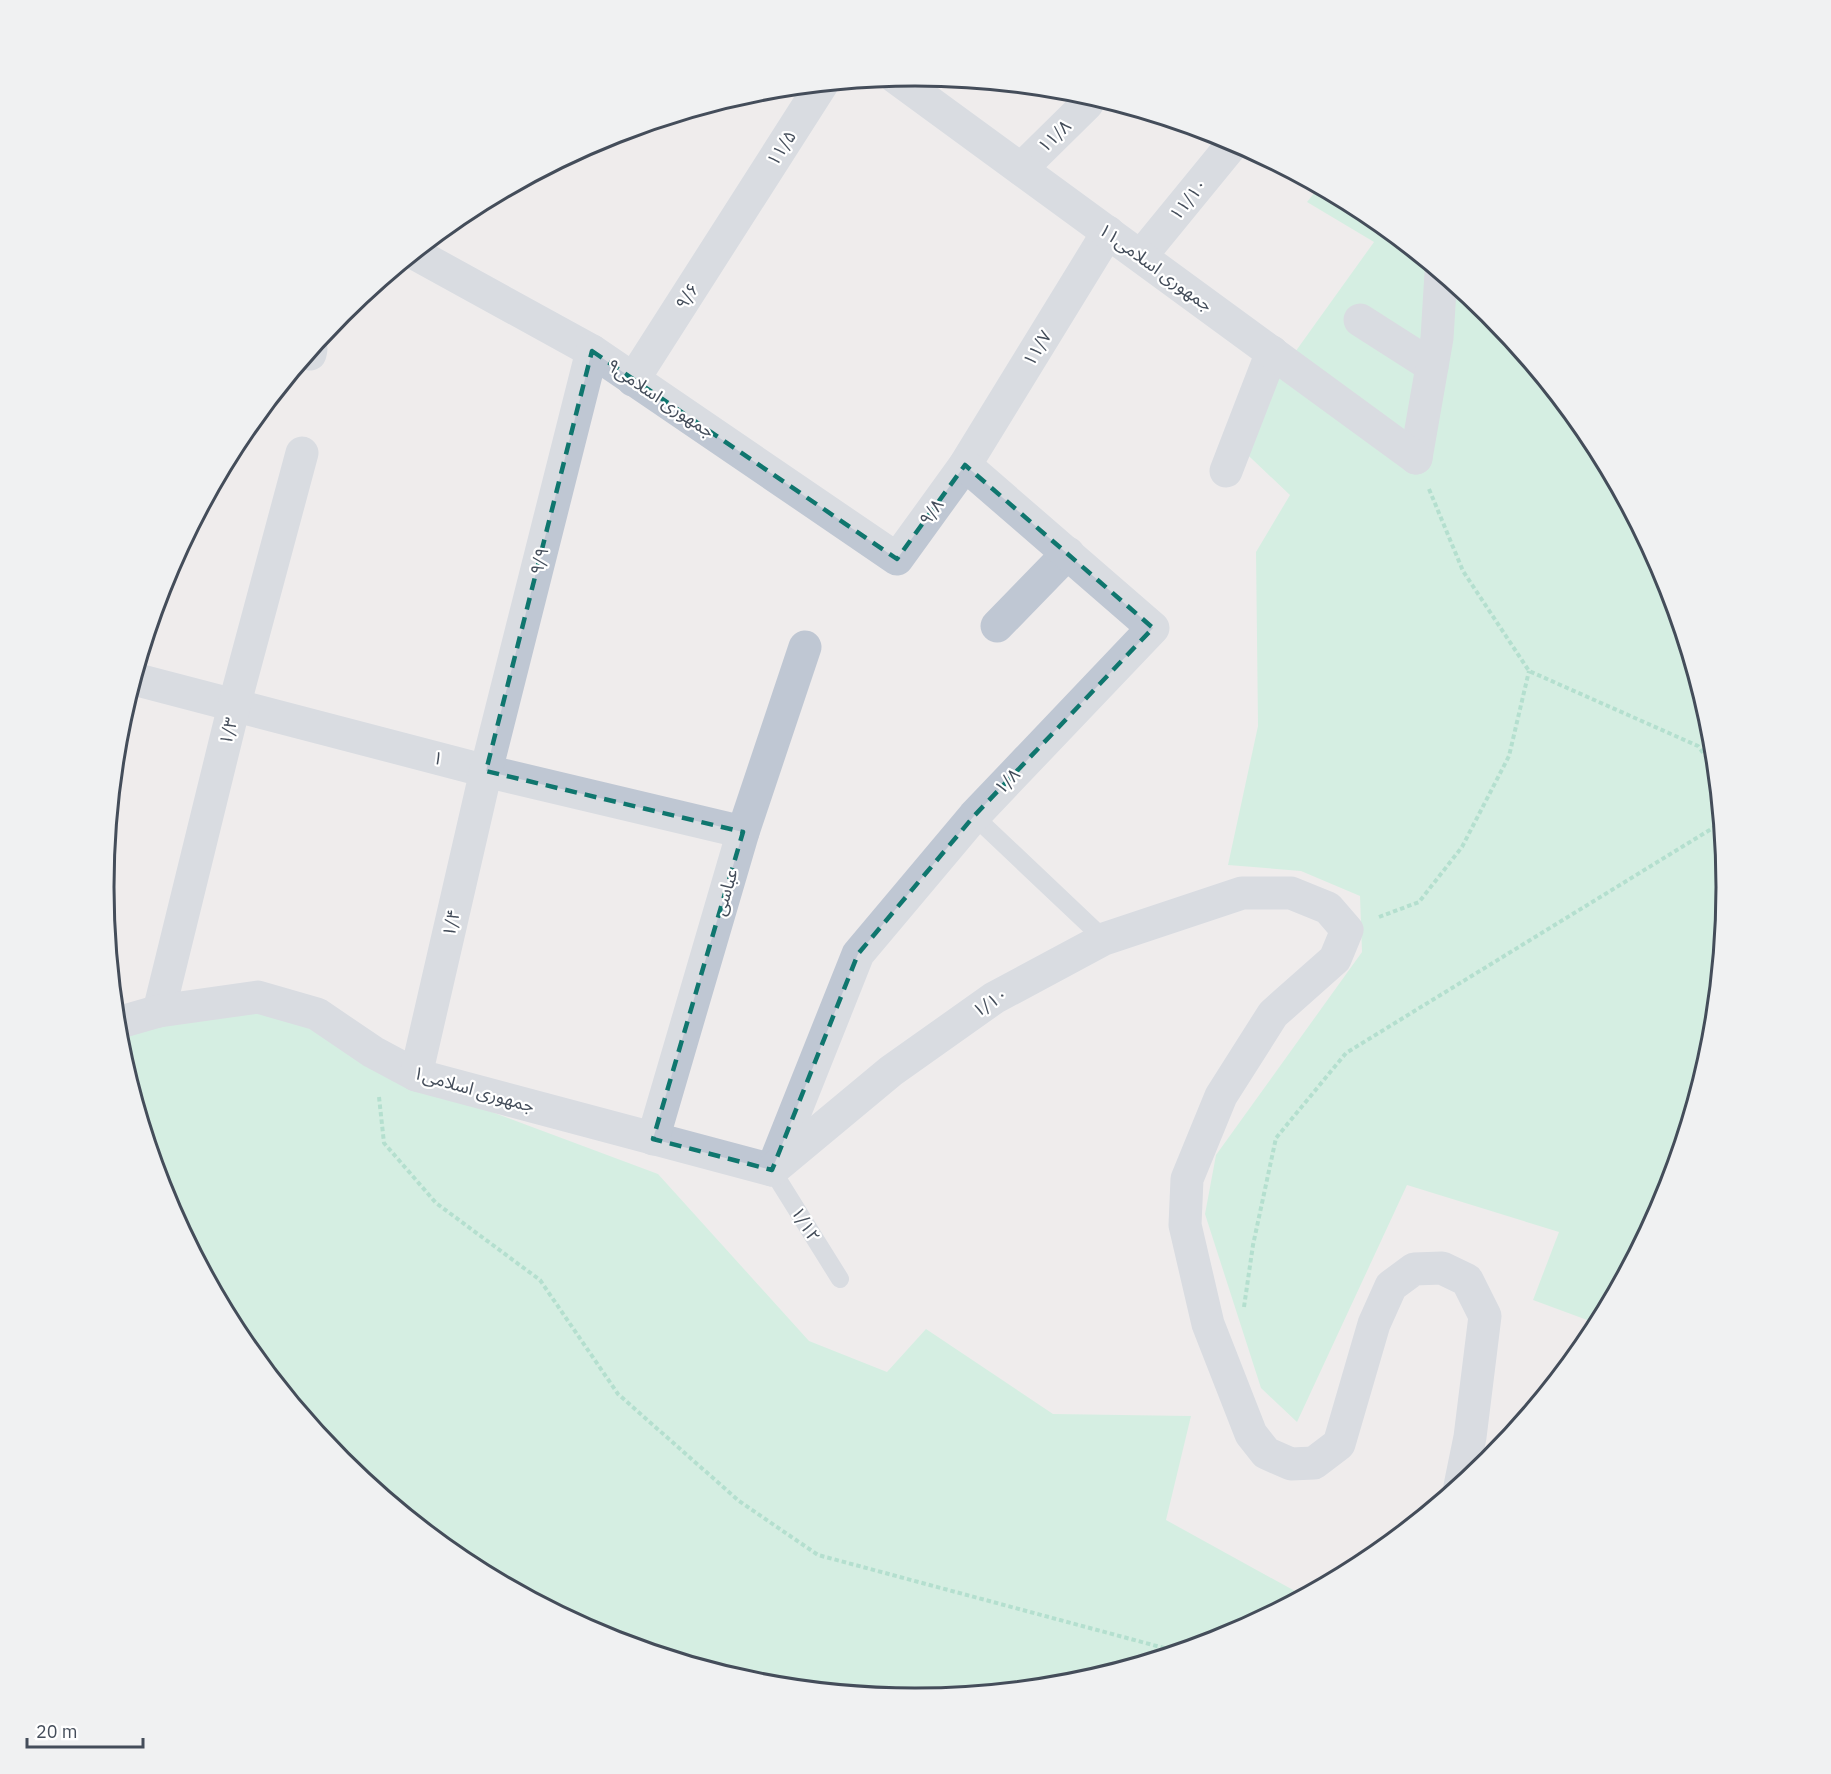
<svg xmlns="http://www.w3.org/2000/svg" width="1831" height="1774" font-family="'IBM Plex Sans','Noto Sans Arabic',sans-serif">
	<rect width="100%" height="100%" fill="#efecec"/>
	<!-- green -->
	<g fill="#b7f0d4">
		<polygon points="1319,187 1367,212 1490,313 1591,436 1666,577 1712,729 1727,887 1712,1046 1666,1198 1598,1324 1533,1300 1559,1232 1407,1185 1297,1422 1261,1388 1205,1214 1216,1155 1362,952 1360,896 1301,871 1228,865 1258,726 1256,552 1290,495 1232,440 1374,242 1307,202"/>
		<polygon points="198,994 308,1022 387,1073 658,1174 809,1341 887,1372 926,1329 1053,1414 1191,1416 1166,1520 1304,1596 1226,1637 1074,1683 915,1699 757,1683 604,1637 464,1562 341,1461 240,1338 165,1197 119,1045 116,1018"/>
	</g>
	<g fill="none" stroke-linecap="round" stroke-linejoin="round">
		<!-- path -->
		<g stroke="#6ecfaa" stroke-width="4" stroke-dasharray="4.5 3" stroke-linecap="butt">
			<polyline points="1429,489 1463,571 1529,671 1698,746 1716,770"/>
			<polyline points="1379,917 1419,902 1462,847 1509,756 1529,671"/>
			<polyline points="379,1097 384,1143 436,1203 540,1280 618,1394 739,1501 818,1555 1179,1652"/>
			<polyline points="1244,1307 1253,1245 1276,1138 1346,1053 1721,823"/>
		</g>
		<!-- service -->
		<g stroke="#bfc7d3" stroke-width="18">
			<polyline points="974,816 1104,939"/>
			<polyline points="772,1170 840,1279"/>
		</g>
		<!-- minor -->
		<g stroke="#bfc7d3" stroke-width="33">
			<polyline points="1021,169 1087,104"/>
			<polyline points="414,253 592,351 897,559 965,465 1108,232"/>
			<polyline points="1141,256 1235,141"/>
			<polyline points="1360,320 1432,366"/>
			<polyline points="310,354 311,349"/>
			<polyline points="633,380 822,84"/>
			<polyline points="1416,458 1437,338 1441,273"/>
			<polyline points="1226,471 1272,352"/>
			<polyline points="997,626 1068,553"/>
			<polyline points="134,679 486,771 743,832"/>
			<polyline points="159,1011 234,706 302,453"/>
			<polyline points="117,1023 159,1011 258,997 317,1014 373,1052 416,1075 772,1170"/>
			<polyline points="416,1075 486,771 592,351"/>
			<polyline points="653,1139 743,832 805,647"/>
			<polyline points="774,1165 858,954 974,816 1153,628 965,465"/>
			<polyline points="772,1170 891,1071 994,998 1104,939 1242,893 1291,893 1328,908 1347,930 1335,959 1273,1014 1221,1096 1187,1179 1185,1225 1208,1324 1251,1434 1266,1453 1291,1464 1314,1463 1339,1444 1374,1324 1391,1286 1414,1269 1442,1268 1467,1280 1485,1316 1470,1437 1460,1486"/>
		</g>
		<!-- tertiary -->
		<polyline stroke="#bfc7d3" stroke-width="33" points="895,77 1416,458"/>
	</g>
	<!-- marked area -->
	<path d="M0 0H1831V1774H0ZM 592,351 L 897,559 L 965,465 L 1153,628 L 974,816 L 858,954 L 772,1170 L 653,1139 L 743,832 L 486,771 Z" fill="#efecec" fill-opacity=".55" fill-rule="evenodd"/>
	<path fill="none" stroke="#0f766e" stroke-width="4.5" stroke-dasharray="12 8" stroke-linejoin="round" d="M 592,351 L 897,559 L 965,465 L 1153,628 L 974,816 L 858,954 L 772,1170 L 653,1139 L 743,832 L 486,771 Z"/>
	<g text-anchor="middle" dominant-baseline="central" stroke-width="4.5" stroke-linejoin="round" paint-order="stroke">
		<!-- street labels -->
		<g font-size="18" fill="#444d5a" stroke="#fff">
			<text transform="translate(1054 136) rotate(-44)">۱۱/۸</text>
			<text transform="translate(781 148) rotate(-57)">۱۱/۵</text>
			<text transform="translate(1188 199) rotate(-51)">۱۱/۱۰</text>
			<text transform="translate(1156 267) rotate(36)">جمهوری اسلامی۱۱</text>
			<text transform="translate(687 296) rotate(-57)">۹/۶</text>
			<text transform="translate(1037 348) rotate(-59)">۱۱/۷</text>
			<text transform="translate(661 398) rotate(34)">جمهوری اسلامی۹</text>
			<text transform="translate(931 512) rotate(-54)">۹/۸</text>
			<text transform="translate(539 561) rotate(-76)">۹/۹</text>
			<text transform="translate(228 731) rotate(-76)">۱/۳</text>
			<text transform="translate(438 758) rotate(14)">۱</text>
			<text transform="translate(1007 781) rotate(-46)">۱/۸</text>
			<text transform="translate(725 892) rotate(-74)">عباسی</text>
			<text transform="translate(451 923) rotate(-77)">۱/۴</text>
			<text transform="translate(990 1002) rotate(-33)">۱/۱۰</text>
			<text transform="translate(474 1089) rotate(16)">جمهوری اسلامی۱</text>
			<text transform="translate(806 1224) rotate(58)">۱/۱۲</text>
		</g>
	</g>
	<!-- crop -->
	<path d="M0 0H1831V1774H0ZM114 887a801 801 0 1 1 1602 0a801 801 0 1 1-1602 0Z" fill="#f0f1f2" fill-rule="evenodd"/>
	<path fill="none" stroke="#444d5a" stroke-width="3" d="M114 887a801 801 0 1 1 1602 0a801 801 0 1 1-1602 0Z"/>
	<!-- scale -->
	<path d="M27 1738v9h116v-9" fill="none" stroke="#444d5a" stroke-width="3"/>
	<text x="36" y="1738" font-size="18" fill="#444d5a" stroke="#ffffff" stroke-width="4.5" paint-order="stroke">20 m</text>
</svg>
